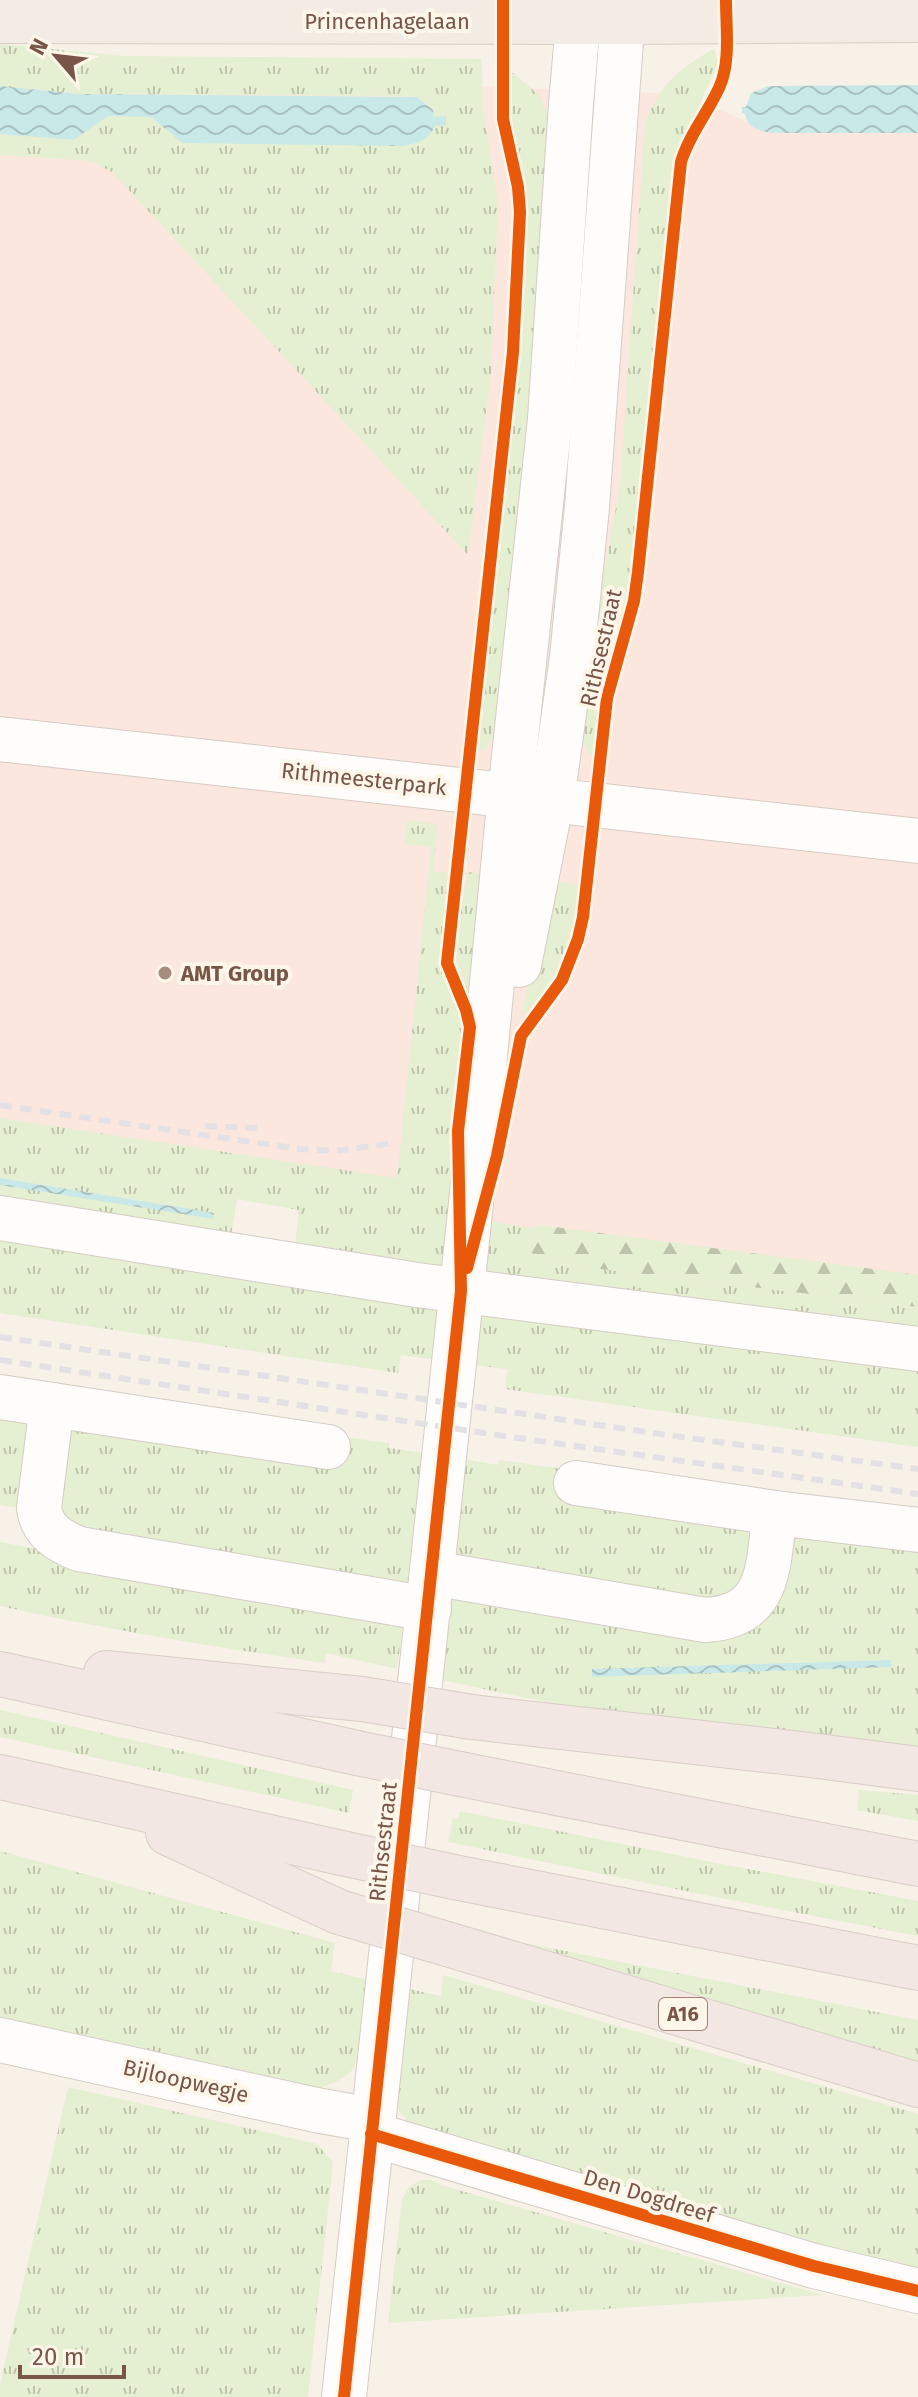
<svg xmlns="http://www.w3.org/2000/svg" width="918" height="2397" font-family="'Fira Sans',sans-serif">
	<defs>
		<pattern id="grass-tufts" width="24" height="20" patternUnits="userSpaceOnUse" patternTransform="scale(2)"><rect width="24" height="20" fill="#e5efd1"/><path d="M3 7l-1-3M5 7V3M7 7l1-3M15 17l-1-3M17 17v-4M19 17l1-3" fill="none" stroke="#bec4ab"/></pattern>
		<pattern id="forest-firs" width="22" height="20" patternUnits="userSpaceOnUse" patternTransform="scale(2)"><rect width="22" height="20" fill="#e5efd1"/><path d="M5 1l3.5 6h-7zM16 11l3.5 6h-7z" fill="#bec4ab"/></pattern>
		<pattern id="water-waves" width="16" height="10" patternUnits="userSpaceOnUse" patternTransform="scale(2)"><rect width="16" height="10" fill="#c9e9e9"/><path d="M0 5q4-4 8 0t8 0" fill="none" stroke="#a8c0bf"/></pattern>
	</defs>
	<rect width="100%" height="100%" fill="#f8f1e8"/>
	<!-- commercial -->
	<polygon fill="#fce7de" points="0,69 685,94 772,133 918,133 918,1340 504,1369 405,1355 309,1204 234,1191 0,1207"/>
	<!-- grass -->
	<g fill="url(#grass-tufts)">
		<path d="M 0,44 L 124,56 L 482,59 L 483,109 L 498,202 L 491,373 L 468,555 L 112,172 L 90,161 L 0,155 L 0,134 L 74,140 L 108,116 L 151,117 L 182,143 L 446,125 L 434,117 C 431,100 416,97 401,96 L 79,94 L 0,86 Z"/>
		<path d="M 714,49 L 718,63 L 675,160 L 626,611 L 607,675 L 593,753 L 590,755 L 580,736 L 578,710 L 620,486 L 645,124 C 659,85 678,69 714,49 Z"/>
		<polygon points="510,70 541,97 549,121 549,246 495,734 483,751 477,749 508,461 525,244 525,207 521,166 512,130"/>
		<polygon points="407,820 437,824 434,871 450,873 441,968 465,1026 453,1132 456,1176 448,1271 294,1253 299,1210 237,1199 229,1248 0,1211 0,1118 397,1178 431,847 405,844"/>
		<polygon points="467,872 490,874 475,1005 459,972 455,943"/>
		<path d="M 547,881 L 582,885 C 573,935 566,984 522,1015 Z"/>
		<polygon points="484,1221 531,1228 529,1252 576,1266 918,1307 918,1343 478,1278"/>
		<polygon points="0,1225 430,1294 439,1312 438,1360 401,1355 398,1373 0,1313"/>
		<polygon points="477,1310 918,1357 918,1447 505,1389 507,1369 473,1365"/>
		<polygon points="0,1405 30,1410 31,1510 0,1505"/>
		<polygon points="59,1428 336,1436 389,1443 389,1448 422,1453 408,1580 404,1588 60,1531"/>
		<polygon points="457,1458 498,1465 499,1460 918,1517 757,1515 759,1565 721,1607 451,1555"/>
		<polygon points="784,1526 918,1538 918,1751 560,1705 437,1679 451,1593 719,1623"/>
		<path d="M 0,1542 L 400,1618 L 402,1630 L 397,1669 L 326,1653 L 325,1663 C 216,1647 108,1630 0,1606 Z"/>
		<polygon points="0,1710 353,1790 349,1813 0,1737"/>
		<polygon points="859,1790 918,1795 918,1821 857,1810"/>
		<polygon points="460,1811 706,1861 918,1901 918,1936 700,1894 448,1842 453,1818 458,1819"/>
		<path d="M 0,1851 L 335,1943 L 331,1971 L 368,1980 C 366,2000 363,2056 352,2070 C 344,2080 330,2084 318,2089 L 0,2027 Z"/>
		<polygon points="478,1934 918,2020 918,2072"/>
		<polygon points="443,1975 918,2114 918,2278 411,2125 400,2113 395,2102 405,1988 441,1996"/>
		<polygon points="68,2087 317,2144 333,2162 308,2397 0,2397 0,2384"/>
		<polygon points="421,2180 432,2180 441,2185 822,2295 388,2323 402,2199 410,2186"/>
	</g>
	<!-- forest -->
	<polygon fill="url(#forest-firs)" points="540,1225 918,1275 918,1307 576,1266 529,1252 531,1228"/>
	<!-- water -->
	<g fill="url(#water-waves)">
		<path d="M 918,85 L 918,133 L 772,133 C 759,131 747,128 745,114 L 742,113 L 742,107 L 746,107 L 751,93 L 768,86 Z"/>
		<path d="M 0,86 L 79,94 L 417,97 L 433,110 L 434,117 L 446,116 L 446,125 L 435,126 C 427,142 420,142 403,146 L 182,143 L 151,117 L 108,116 L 74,140 L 0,134 Z"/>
		<polygon points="0,1178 214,1213 214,1219 0,1185"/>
		<polygon points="891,1660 891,1667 592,1677 592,1669"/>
	</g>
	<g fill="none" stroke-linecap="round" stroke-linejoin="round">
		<!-- minor casing -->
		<g stroke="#d6ccc5" stroke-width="46">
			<g id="minor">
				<polyline points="0,739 918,841"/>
				<polyline points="519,965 552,799 572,657 587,507 624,0"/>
				<polyline points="0,1218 417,1285 918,1349"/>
				<polyline points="0,1397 328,1447"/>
				<path d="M 52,1405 L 39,1508 C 42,1531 59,1541 79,1549 L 429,1609"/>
				<polyline points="576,1483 775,1513 918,1530"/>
				<path d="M 432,1573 L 705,1620 C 773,1616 767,1565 775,1513"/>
				<polyline points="0,2040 316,2110 372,2120"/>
				<polyline points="371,2134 814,2266 918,2291"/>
				<polyline points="344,2397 471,1203 510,794 550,419 571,104 580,0"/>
			</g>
		</g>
		<!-- major casing -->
		<g stroke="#dacec8" stroke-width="46">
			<polyline id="major" points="0,21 622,22 918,20"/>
		</g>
		<!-- highway casing -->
		<g stroke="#dacec8" stroke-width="46">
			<g id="highway">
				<polyline points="106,1673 362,1699"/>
				<polyline points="0,1674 357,1753"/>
				<polyline points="472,1717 810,1755 918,1769"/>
				<polyline points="465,1775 918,1864"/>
				<polyline points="0,1777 346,1854"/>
				<polyline points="168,1833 339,1912"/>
				<polyline points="454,1877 918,1968"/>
				<polyline points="447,1944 918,2085"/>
			</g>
		</g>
		<!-- minor -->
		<use href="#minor" stroke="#fefdfc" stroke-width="44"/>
		<!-- major -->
		<use href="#major" stroke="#f3ece4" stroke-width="44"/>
		<!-- highway -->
		<use href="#highway" stroke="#f2e7e3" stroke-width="44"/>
		<!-- rail -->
		<g stroke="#e4e1e5" stroke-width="6" stroke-dasharray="12 8" stroke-linecap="butt">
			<polyline points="0,1105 299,1149 335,1151 395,1143"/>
			<polyline points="205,1126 257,1128"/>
			<polyline points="0,1337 667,1435 918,1469"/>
			<polyline points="0,1360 504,1436 918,1494"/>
		</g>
		<!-- highway-bridge casing -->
		<g stroke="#dacec8" stroke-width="46" stroke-linecap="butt">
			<g id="highway-bridge">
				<polyline points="362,1699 472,1717"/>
				<polyline points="357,1753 465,1775"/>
				<polyline points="346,1854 454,1877"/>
				<polyline points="339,1912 447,1944"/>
			</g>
		</g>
		<!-- highway-bridge -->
		<use href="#highway-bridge" stroke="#f2e7e3" stroke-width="44"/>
		<!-- cycleway casing -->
		<g stroke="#fff6ea" stroke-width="17">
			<g id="cycleway">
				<path d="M 467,1268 L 497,1156 L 521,1036 L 562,980 L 578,939 L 583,917 L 607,698 L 634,601 L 638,572 L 681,162 C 689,135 707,114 719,88 C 731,62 726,29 726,0"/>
				<polyline points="371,2134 814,2266 918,2291"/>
				<polyline points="344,2397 461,1291 458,1131 470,1027 466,1010 447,963 513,352 520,212 518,187 503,119 503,0"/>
			</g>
		</g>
		<!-- cycleway -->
		<use href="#cycleway" stroke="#e8590c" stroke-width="12"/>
	</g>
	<!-- markers -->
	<circle fill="#a58c7f" stroke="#fff6ea" stroke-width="3" cx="165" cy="973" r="8"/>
	<g text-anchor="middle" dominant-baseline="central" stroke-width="8" stroke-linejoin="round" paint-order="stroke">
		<!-- shield labels -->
		<rect fill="#fff6ea" stroke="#a08577" stroke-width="2" x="659" y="1998" width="48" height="32" rx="6"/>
		<g font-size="20" font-weight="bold" fill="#785546">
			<text x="683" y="2014">A16</text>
		</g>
		<!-- street labels -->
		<g font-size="22" fill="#785546" stroke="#fff6ea">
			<text x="387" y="21">Princenhagelaan</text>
			<text transform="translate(601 648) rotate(-77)">Rithsestraat</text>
			<text transform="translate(364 779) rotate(6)">Rithmeesterpark</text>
			<text transform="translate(383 1842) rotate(-84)">Rithsestraat</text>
			<text transform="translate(186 2081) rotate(13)">Bijloopwegje</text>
			<text transform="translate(649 2196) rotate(17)">Den Dogdreef</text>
		</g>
		<!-- poi labels -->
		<g font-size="22" font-weight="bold" fill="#785546" stroke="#fff6ea" text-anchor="start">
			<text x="181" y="973">AMT Group</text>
		</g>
	</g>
	<!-- north arrow -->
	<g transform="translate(56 56) rotate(298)" stroke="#fff6ea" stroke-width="6" paint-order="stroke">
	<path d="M0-6L14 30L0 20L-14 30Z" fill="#785546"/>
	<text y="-12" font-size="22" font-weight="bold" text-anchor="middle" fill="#785546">N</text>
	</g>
	<!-- scale -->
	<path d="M20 2365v12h104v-12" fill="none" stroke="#785546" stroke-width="4"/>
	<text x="32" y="2365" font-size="24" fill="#785546" stroke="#fff6ea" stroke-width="6" paint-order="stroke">20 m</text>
</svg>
